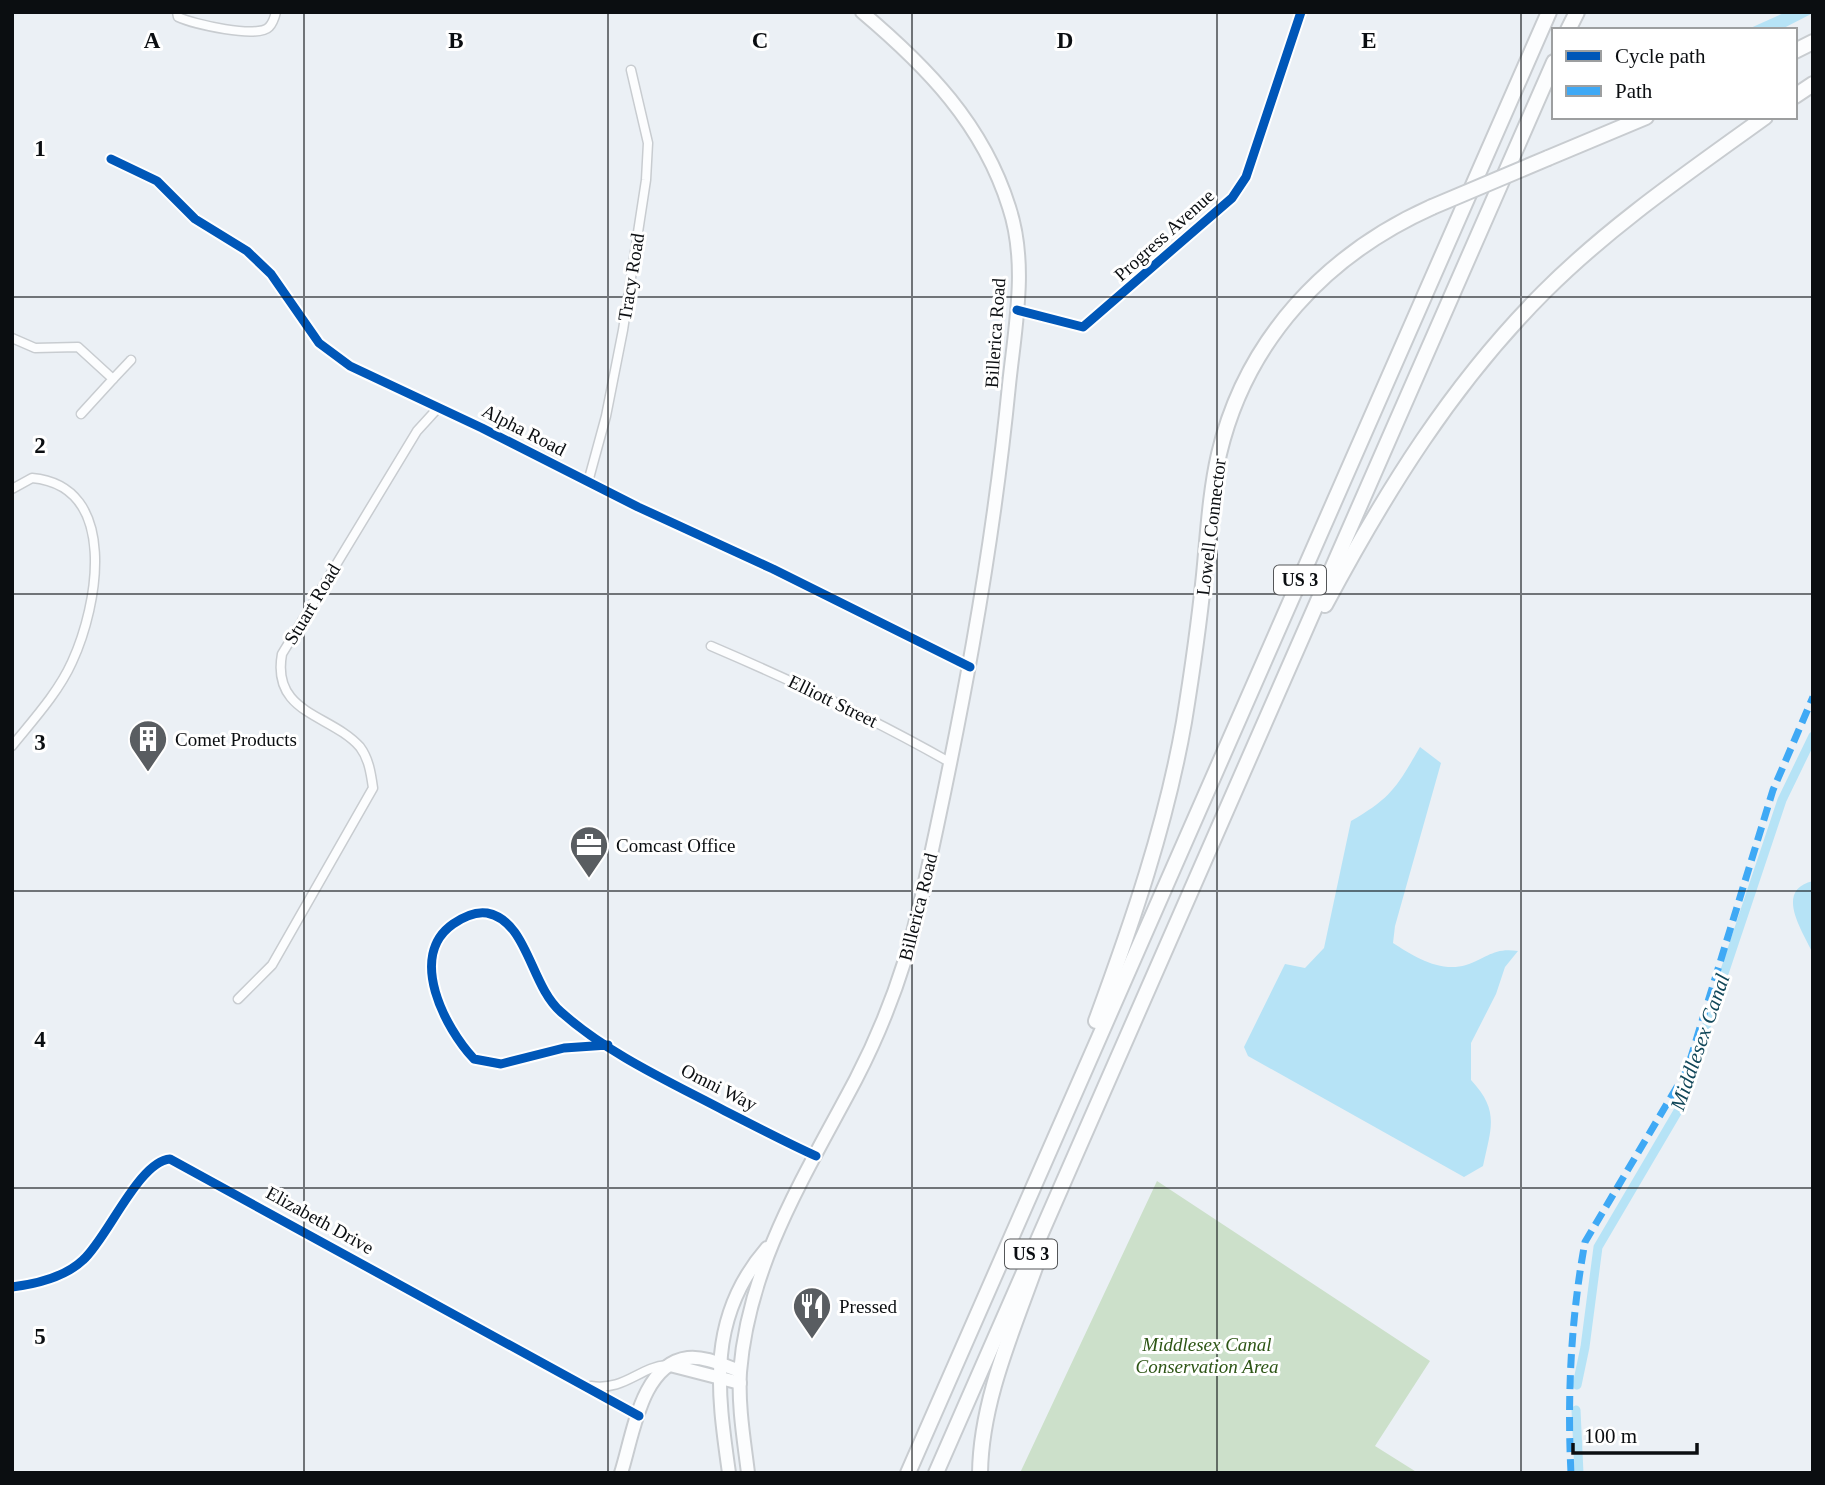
<svg xmlns="http://www.w3.org/2000/svg" width="1825" height="1485" font-family="Georgia,serif">
	<rect width="100%" height="100%" fill="#ebf0f5"/>
	<!-- green -->
	<polygon fill="#cce0ca" points="1157,1181 1430,1361 1375,1446 1418,1473 1020,1473"/>
	<!-- water -->
	<g fill="#b6e3f6">
		<polygon points="1786,12 1813,13 1780,30 1746,30"/>
		<path d="M 1420,747 L 1441,763 L 1395,926 L 1393,943 C 1413,956 1440,973 1466,965 C 1487,958 1494,947 1518,951 L 1505,967 L 1496,994 L 1471,1043 L 1471,1080 C 1500,1111 1491,1128 1483,1166 L 1464,1177 L 1248,1056 L 1244,1047 L 1285,964 L 1305,968 L 1324,948 L 1351,821 C 1391,798 1397,787 1420,747 Z"/>
		<path d="M 1813,881 L 1813,954 C 1802,930 1774,890 1813,881 Z"/>
	</g>
	<g fill="none" stroke-linecap="round" stroke-linejoin="round">
		<!-- canal -->
		<g stroke="#b6e3f6" stroke-width="9">
			<polyline points="1577,1385 1585,1347 1598,1247 1678,1111 1782,800 1813,736"/>
			<polyline points="1576,1410 1579,1473"/>
		</g>
		<!-- street casing -->
		<g stroke="#c8ccd0" stroke-width="11">
			<g id="street">
				<path d="M 177,12 L 178,17 C 193,24 258,39 269,27 C 272,24 275,16 276,12"/>
				<polyline points="111,159 157,181 195,219 247,251 271,274 319,343 350,366 482,428 638,507 773,569 970,667"/>
				<polyline points="1017,310 1083,327 1232,198 1246,177 1301,12"/>
				<polyline points="12,338 35,348 78,347 113,379 81,414"/>
				<polyline points="113,379 131,360"/>
				<polyline points="588,482 606,416 623,330 646,180 648,143 631,70"/>
				<path d="M 12,489 L 32,478 C 120,486 98,606 72,662 C 58,693 33,720 12,746"/>
				<path d="M 711,646 C 793,681 874,719 951,763"/>
				<path d="M 238,999 L 272,965 L 373,788 C 371,774 369,759 360,747 C 331,714 271,714 282,654 L 417,431 L 438,408"/>
				<path d="M 608,1045 L 564,1048 L 501,1064 L 474,1059 C 445,1028 407,956 453,924 C 463,917 474,911 487,913 C 528,921 530,985 561,1012 C 608,1054 670,1082 725,1111 C 755,1126 785,1142 816,1156"/>
				<path d="M 12,1287 C 36,1284 65,1277 83,1260 C 107,1239 139,1161 170,1159 L 639,1416"/>
				<path d="M 591,1386 C 625,1391 639,1367 667,1365"/>
			</g>
		</g>
		<!-- secondary casing -->
		<g stroke="#c8ccd0" stroke-width="16">
			<g id="secondary">
				<polyline points="670,1365 740,1383"/>
				<path d="M 621,1473 C 633,1436 641,1364 688,1358 C 705,1356 725,1366 740,1371"/>
				<path d="M 729,1473 C 717,1389 707,1317 767,1248"/>
				<path d="M 748,1473 C 744,1440 738,1406 740,1372 C 749,1262 806,1174 856,1079 C 885,1023 907,962 921,900 C 959,729 992,559 1009,385 C 1015,327 1028,264 1009,207 C 983,124 927,67 862,12"/>
			</g>
		</g>
		<!-- highway casing -->
		<g stroke="#c8ccd0" stroke-width="18">
			<g id="highway">
				<polyline points="1568,30 1577,12"/>
				<polyline points="1795,51 1813,42"/>
				<polyline points="1795,96 1813,84"/>
				<polyline points="1548,158 1646,117"/>
				<path d="M 1325,605 C 1386,491 1452,384 1544,292 C 1611,225 1689,172 1765,117"/>
				<path d="M 1096,1021 C 1132,923 1166,825 1184,722 C 1192,673 1199,624 1204,575 C 1208,535 1210,493 1219,454 C 1246,339 1327,254 1432,207"/>
				<polyline points="908,1473 1549,12"/>
				<polyline points="936,1473 1554,62"/>
				<path d="M 980,1473 C 981,1399 1014,1328 1038,1259"/>
			</g>
		</g>
		<!-- street -->
		<use href="#street" stroke="#fcfdfe" stroke-width="8"/>
		<!-- secondary -->
		<use href="#secondary" stroke="#fcfdfe" stroke-width="12"/>
		<!-- highway -->
		<use href="#highway" stroke="#fcfdfe" stroke-width="14"/>
		<!-- highway-bridge casing -->
		<g stroke="#c8ccd0" stroke-width="18" stroke-linecap="butt">
			<polyline id="highway-bridge" points="1432,207 1548,158"/>
		</g>
		<!-- highway-bridge -->
		<use href="#highway-bridge" stroke="#fcfdfe" stroke-width="14"/>
		<!-- quiet -->
		<path stroke="#3fa9f5" stroke-width="7" stroke-dasharray="14 7" stroke-linecap="butt" d="M 1571,1473 C 1567,1397 1571,1317 1585,1242 L 1687,1070 L 1773,790 L 1813,697"/>
		<!-- cycleway casing -->
		<g stroke="#fff" stroke-width="13">
			<g id="cycleway">
				<polyline points="111,159 157,181 195,219 247,251 271,274 319,343 350,366 482,428 638,507 773,569 970,667"/>
				<polyline points="1017,310 1083,327 1232,198 1246,177 1301,12"/>
				<path d="M 608,1045 L 564,1048 L 501,1064 L 474,1059 C 445,1028 407,956 453,924 C 463,917 474,911 487,913 C 528,921 530,985 561,1012 C 608,1054 670,1082 725,1111 C 755,1126 785,1142 816,1156"/>
				<path d="M 12,1287 C 36,1284 65,1277 83,1260 C 107,1239 139,1161 170,1159 L 639,1416"/>
			</g>
		</g>
		<!-- cycleway -->
		<use href="#cycleway" stroke="#0057b8" stroke-width="9"/>
	</g>
	<!-- grid -->
	<path fill="none" stroke="#0b0e11" stroke-width="2" stroke-opacity="0.55" d="M 304,12 L 304,1473M 608,12 L 608,1473M 912,12 L 912,1473M 1217,12 L 1217,1473M 1521,12 L 1521,1473M 12,297 L 1813,297M 12,594 L 1813,594M 12,891 L 1813,891M 12,1188 L 1813,1188"/>
	<!-- icons -->
	<defs>
		<g id="building-pin" transform="scale(2.0125)"><path d="M0 17L-7.5 6A9.5 9.5 0 1 1 7.5 6Z" fill="#595d61" stroke="#fff"/><path d="M-4-6H4V6H1V3H-1V6H-4ZM-2.5-4.3h1.7v1.8h-1.7ZM.8-4.3h1.7v1.8H.8ZM-2.5-1h1.7V.8h-1.7ZM.8-1h1.7V.8H.8Z" fill="#fff"/></g>
		<g id="office-pin" transform="scale(2.0125)"><path d="M0 17L-7.5 6A9.5 9.5 0 1 1 7.5 6Z" fill="#595d61" stroke="#fff"/><path d="M-6-3h4V-5.5h4V-3h4V5H-6ZM-1-4.5V-3h2v-1.5ZM-6 0V1H6V0Z" fill="#fff"/></g>
		<g id="restaurant-pin" transform="scale(2.0125)"><path d="M0 17L-7.5 6A9.5 9.5 0 1 1 7.5 6Z" fill="#595d61" stroke="#fff"/><path d="M-5-6h1v4h1v-4h1v4h1v-4h1v5L-1.5 .5V6h-2V.5L-5-1ZM5-6V6H3V1.5H1.5Q1.5-4 5-6Z" fill="#fff"/></g>
	</defs>
	<g fill-rule="evenodd">
		<use href="#building-pin" x="148" y="739"/>
		<use href="#office-pin" x="589" y="845"/>
		<use href="#restaurant-pin" x="812" y="1306"/>
	</g>
	<g text-anchor="middle" dominant-baseline="central" stroke-width="6" stroke-linejoin="round" paint-order="stroke">
		<!-- shield labels -->
		<g fill="#fff" stroke="#545658" stroke-width="2">
			<rect x="1274" y="565.5" width="52" height="29" rx="5"/>
			<rect x="1005" y="1239.5" width="52" height="29" rx="5"/>
		</g>
		<g font-size="18" font-weight="bold" fill="#0b0e11">
			<text x="1300" y="580">US 3</text>
			<text x="1031" y="1254">US 3</text>
		</g>
		<!-- street labels -->
		<g font-size="19" fill="#0b0e11" stroke="#fff">
			<text transform="translate(1164 235) rotate(-42)">Progress Avenue</text>
			<text transform="translate(631 277) rotate(-81)">Tracy Road</text>
			<text transform="translate(995 333) rotate(-86)">Billerica Road</text>
			<text transform="translate(524 430) rotate(27)">Alpha Road</text>
			<text transform="translate(1211 527) rotate(-83)">Lowell Connector</text>
			<text transform="translate(312 604) rotate(-59)">Stuart Road</text>
			<text transform="translate(833 701) rotate(26)">Elliott Street</text>
			<text transform="translate(918 907) rotate(-76)">Billerica Road</text>
			<text transform="translate(719 1087) rotate(27)">Omni Way</text>
			<text transform="translate(320 1220) rotate(29)">Elizabeth Drive</text>
		</g>
		<!-- poi labels -->
		<g font-size="19" fill="#0b0e11" stroke="#fff" text-anchor="start">
			<text x="175" y="739">Comet Products</text>
			<text x="616" y="845">Comcast Office</text>
			<text x="839" y="1306">Pressed</text>
		</g>
		<!-- park labels -->
		<g font-size="19" font-style="italic" fill="#2d5515" stroke="#fff">
			<text x="1207" y="1344">Middlesex Canal<tspan x="1207" dy="22">Conservation Area</tspan></text>
		</g>
		<!-- water labels -->
		<g font-size="21" font-style="italic" fill="#104658" stroke="#fff">
			<text transform="translate(1700 1042) rotate(-71)">Middlesex Canal</text>
		</g>
	</g>
	<g font-size="23" text-anchor="middle" font-weight="bold" fill="#0b0e11" stroke="#fff" stroke-width="6" stroke-linejoin="round" paint-order="stroke">
		<text x="152" y="48">A</text>
		<text x="456" y="48">B</text>
		<text x="760" y="48">C</text>
		<text x="1065" y="48">D</text>
		<text x="1369" y="48">E</text>
		<text x="40" y="156">1</text>
		<text x="40" y="453">2</text>
		<text x="40" y="750">3</text>
		<text x="40" y="1047">4</text>
		<text x="40" y="1344">5</text>
	</g>
	<!-- border -->
	<rect width="1825" height="1485" fill="none" stroke="#0b0e11" stroke-width="28"/>
	<!-- legend -->
	<rect x="1552" y="28" width="245" height="91" fill="#ffffff" stroke="#9d9fa0" stroke-width="2"/>
	<rect x="1566" y="51" width="35" height="10" fill="#0057b8" stroke="#9d9fa0" stroke-width="2"/>
	<text x="1615" y="63" font-size="21" fill="#0b0e11">Cycle path</text>
	<rect x="1566" y="86" width="35" height="10" fill="#3fa9f5" stroke="#9d9fa0" stroke-width="2"/>
	<text x="1615" y="98" font-size="21" fill="#0b0e11">Path</text>
	<!-- scale -->
	<path d="M1573 1443v10h124v-10" fill="none" stroke="#0b0e11" stroke-width="3.5"/>
	<text x="1584" y="1443" font-size="21" fill="#0b0e11" stroke="#ffffff" stroke-width="5" paint-order="stroke">100 m</text>
</svg>
